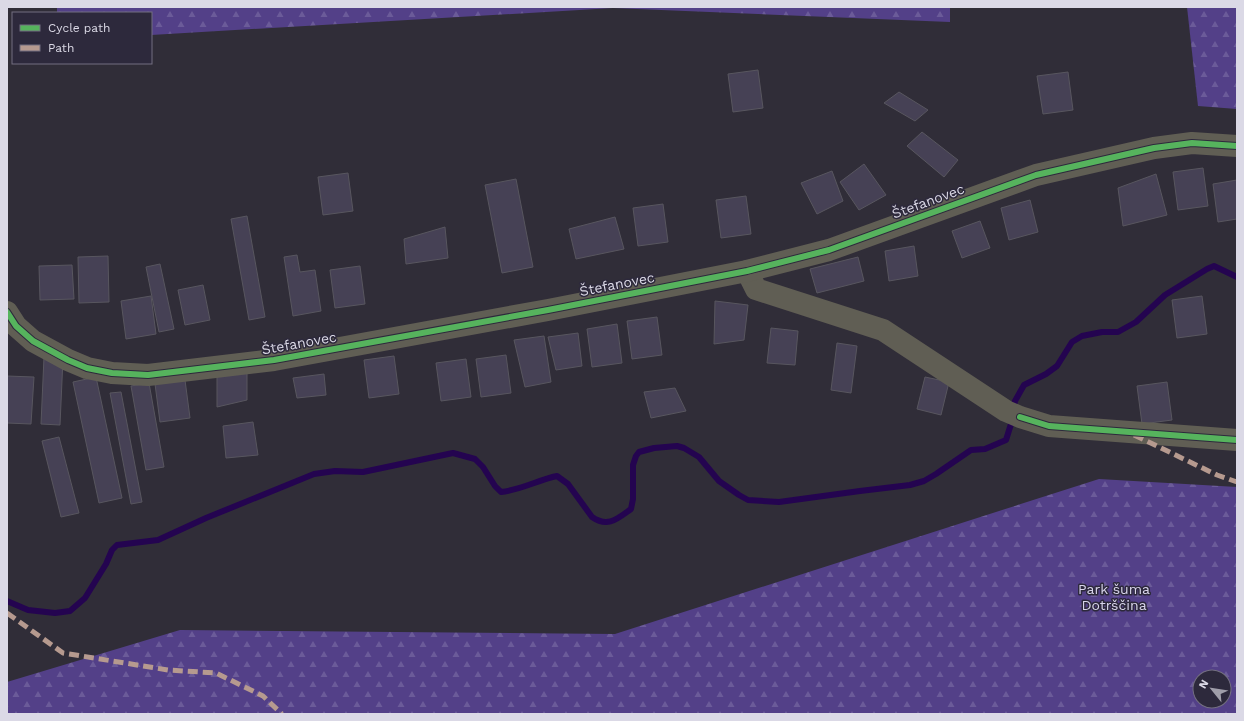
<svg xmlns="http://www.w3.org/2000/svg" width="1244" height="721" font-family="'Work Sans',sans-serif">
	<defs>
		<pattern id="forest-firs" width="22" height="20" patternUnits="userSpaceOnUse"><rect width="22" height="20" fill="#534088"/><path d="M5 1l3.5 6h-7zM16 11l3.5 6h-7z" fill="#6b5b99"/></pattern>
	</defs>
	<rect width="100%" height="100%" fill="#302d38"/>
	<!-- forest -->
	<g fill="url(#forest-firs)" fill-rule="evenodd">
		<polygon points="57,7 950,7 950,22 613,8 151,35 151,13 57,13"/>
		<polygon points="1187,7 1237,7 1237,109 1198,106"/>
		<path d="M 1099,479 L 1237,487 L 1237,714 L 7,714 L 7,682 L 180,630 L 615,634 ZM 1200,677 L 1224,677 L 1224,701 L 1200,701 Z"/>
	</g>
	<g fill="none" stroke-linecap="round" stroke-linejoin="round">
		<!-- stream -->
		<path stroke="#240450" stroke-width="6" d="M 7,601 L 28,610 L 55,613 L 70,611 L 85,598 L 106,564 L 112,550 L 117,545 L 158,540 L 206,518 L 314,474 L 335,471 L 363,472 L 453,453 L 475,459 L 483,467 L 495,486 L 501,492 C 521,490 538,480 557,476 L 568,484 L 592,517 C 608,528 617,519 631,509 L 633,499 L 633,465 L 636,456 L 639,452 L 654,448 L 677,446 L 684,448 L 699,457 L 719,481 L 739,495 L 748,500 L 779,502 L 860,491 L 910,485 L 924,481 L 936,474 L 971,450 L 985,449 L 1006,440 L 1011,424 L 1015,401 L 1024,385 L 1046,374 L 1057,366 L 1072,342 L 1082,336 L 1102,332 L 1118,332 L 1136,322 L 1165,295 L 1207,269 L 1214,266 L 1237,277"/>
	</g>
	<!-- building -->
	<g fill="#464155" stroke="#58565f">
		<polygon points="758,70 763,108 733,112 728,74"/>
		<polygon points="1068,72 1073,110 1043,114 1037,76"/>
		<polygon points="899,92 928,110 915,121 884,103"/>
		<polygon points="922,132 958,160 944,177 907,146"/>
		<polygon points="864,164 886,195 859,210 840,182"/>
		<polygon points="1203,168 1208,206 1178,210 1173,172"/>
		<polygon points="832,171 843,201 817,214 801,183"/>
		<polygon points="348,173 353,211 323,215 318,177"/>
		<polygon points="1156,174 1167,215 1123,226 1118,188"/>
		<polygon points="516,179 533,267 502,273 485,185"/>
		<polygon points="1237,180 1237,219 1218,222 1213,184"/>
		<polygon points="746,196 751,234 721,238 716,200"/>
		<polygon points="1030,200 1038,232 1009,240 1001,208"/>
		<polygon points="663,204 668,242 638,246 633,208"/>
		<polygon points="247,216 265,317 249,320 231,219"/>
		<polygon points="615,217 624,249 576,259 569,229"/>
		<polygon points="980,221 990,248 962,258 952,231"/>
		<polygon points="445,227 448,258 406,264 404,239"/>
		<polygon points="914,246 918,276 889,281 885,251"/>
		<polygon points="297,255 300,272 315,270 321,311 293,316 284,257"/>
		<polygon points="108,256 109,302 79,303 78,257"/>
		<polygon points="858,257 864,281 817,293 810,269"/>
		<polygon points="160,264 174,329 159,332 146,267"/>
		<polygon points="72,265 74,299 40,300 39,266"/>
		<polygon points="360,266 365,304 335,308 330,270"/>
		<polygon points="203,285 210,320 185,325 178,290"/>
		<polygon points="151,296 156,334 126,339 121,301"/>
		<polygon points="1202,296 1207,334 1177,338 1172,300"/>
		<polygon points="715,301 748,305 744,340 714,344"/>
		<polygon points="657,317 662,355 632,359 627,321"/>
		<polygon points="617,324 622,363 592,367 587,329"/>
		<polygon points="771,328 798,331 795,365 767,363"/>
		<polygon points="578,333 582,366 556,370 548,337"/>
		<polygon points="544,336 551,382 525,387 514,340"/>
		<polygon points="837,343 857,346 851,393 831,390"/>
		<polygon points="506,355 511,393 481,397 476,359"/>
		<polygon points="394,356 399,394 369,398 364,360"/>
		<polygon points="44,357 63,358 60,425 41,424"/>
		<polygon points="466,359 471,397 441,401 436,363"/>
		<polygon points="247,368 247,400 217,407 217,372"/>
		<polygon points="324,374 326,395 297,398 293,378"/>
		<polygon points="7,376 34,377 31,424 7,423"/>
		<polygon points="96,377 122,498 99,503 73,382"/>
		<polygon points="925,377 949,382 941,415 917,409"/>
		<polygon points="185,380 190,418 160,422 155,384"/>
		<polygon points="1167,382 1172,420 1142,424 1137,386"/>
		<polygon points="149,383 164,467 146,470 131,386"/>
		<polygon points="675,388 686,411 651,418 644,392"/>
		<polygon points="121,392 142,502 131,504 110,393"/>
		<polygon points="253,422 258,455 226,458 223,426"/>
		<polygon points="59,437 79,513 61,517 42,441"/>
	</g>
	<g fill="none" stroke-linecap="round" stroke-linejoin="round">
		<!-- minor -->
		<g stroke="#605e54" stroke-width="22">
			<polyline points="747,271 756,289 883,330 1006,411 1020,417 1049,426 1237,440"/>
			<polyline points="7,312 16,326 33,341 68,360 87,368 112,373 148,375 274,360 548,310 747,271 829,250 1036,175 1154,148 1192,143 1237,146"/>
		</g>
		<!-- quiet -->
		<g stroke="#b69a8f" stroke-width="5" stroke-dasharray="10 5" stroke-linecap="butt">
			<polyline points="1134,435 1217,475 1237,482"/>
			<polyline points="7,613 63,653 168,670 216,673 263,696 282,714"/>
		</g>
		<!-- cycleway casing -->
		<g stroke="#2d293c" stroke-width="8">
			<g id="cycleway">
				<polyline points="7,312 16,326 33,341 68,360 87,368 112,373 148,375 274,360 548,310 747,271 829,250 1036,175 1154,148 1192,143 1237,146"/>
				<polyline points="1020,417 1049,426 1237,440"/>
			</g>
		</g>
		<!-- cycleway -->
		<use href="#cycleway" stroke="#56b35d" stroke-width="6"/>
	</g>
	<g text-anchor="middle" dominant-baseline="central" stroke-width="3" stroke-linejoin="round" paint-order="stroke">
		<!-- street labels -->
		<g font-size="14" fill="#dbd9e6" stroke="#2d293c">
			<text transform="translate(928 201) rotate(-20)">Štefanovec</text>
			<text transform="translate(617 284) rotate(-11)">Štefanovec</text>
			<text transform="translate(299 343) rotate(-10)">Štefanovec</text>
		</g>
		<!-- park labels -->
		<g font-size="14" fill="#d9d5ec" stroke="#2d293c">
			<text x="1114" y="589">Park šuma<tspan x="1114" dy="16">Dotrščina</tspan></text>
		</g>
	</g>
	<!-- border -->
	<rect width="1244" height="721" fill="none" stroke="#dbd9e6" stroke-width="16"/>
	<!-- legend -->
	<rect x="12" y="12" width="140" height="52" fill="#2d293c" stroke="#736f80"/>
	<rect x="20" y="25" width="20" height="6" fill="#56b35d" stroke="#736f80"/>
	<text x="48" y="32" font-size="12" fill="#dbd9e6">Cycle path</text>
	<rect x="20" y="45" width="20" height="6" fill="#b69a8f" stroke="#736f80"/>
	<text x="48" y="52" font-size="12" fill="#dbd9e6">Path</text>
	<!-- north arrow -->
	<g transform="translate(1212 689) rotate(300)"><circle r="19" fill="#2d293c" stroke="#736f80"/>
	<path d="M0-3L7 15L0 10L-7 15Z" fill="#9f9da9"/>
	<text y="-6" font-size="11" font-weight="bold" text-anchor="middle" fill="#dbd9e6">N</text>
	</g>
</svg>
